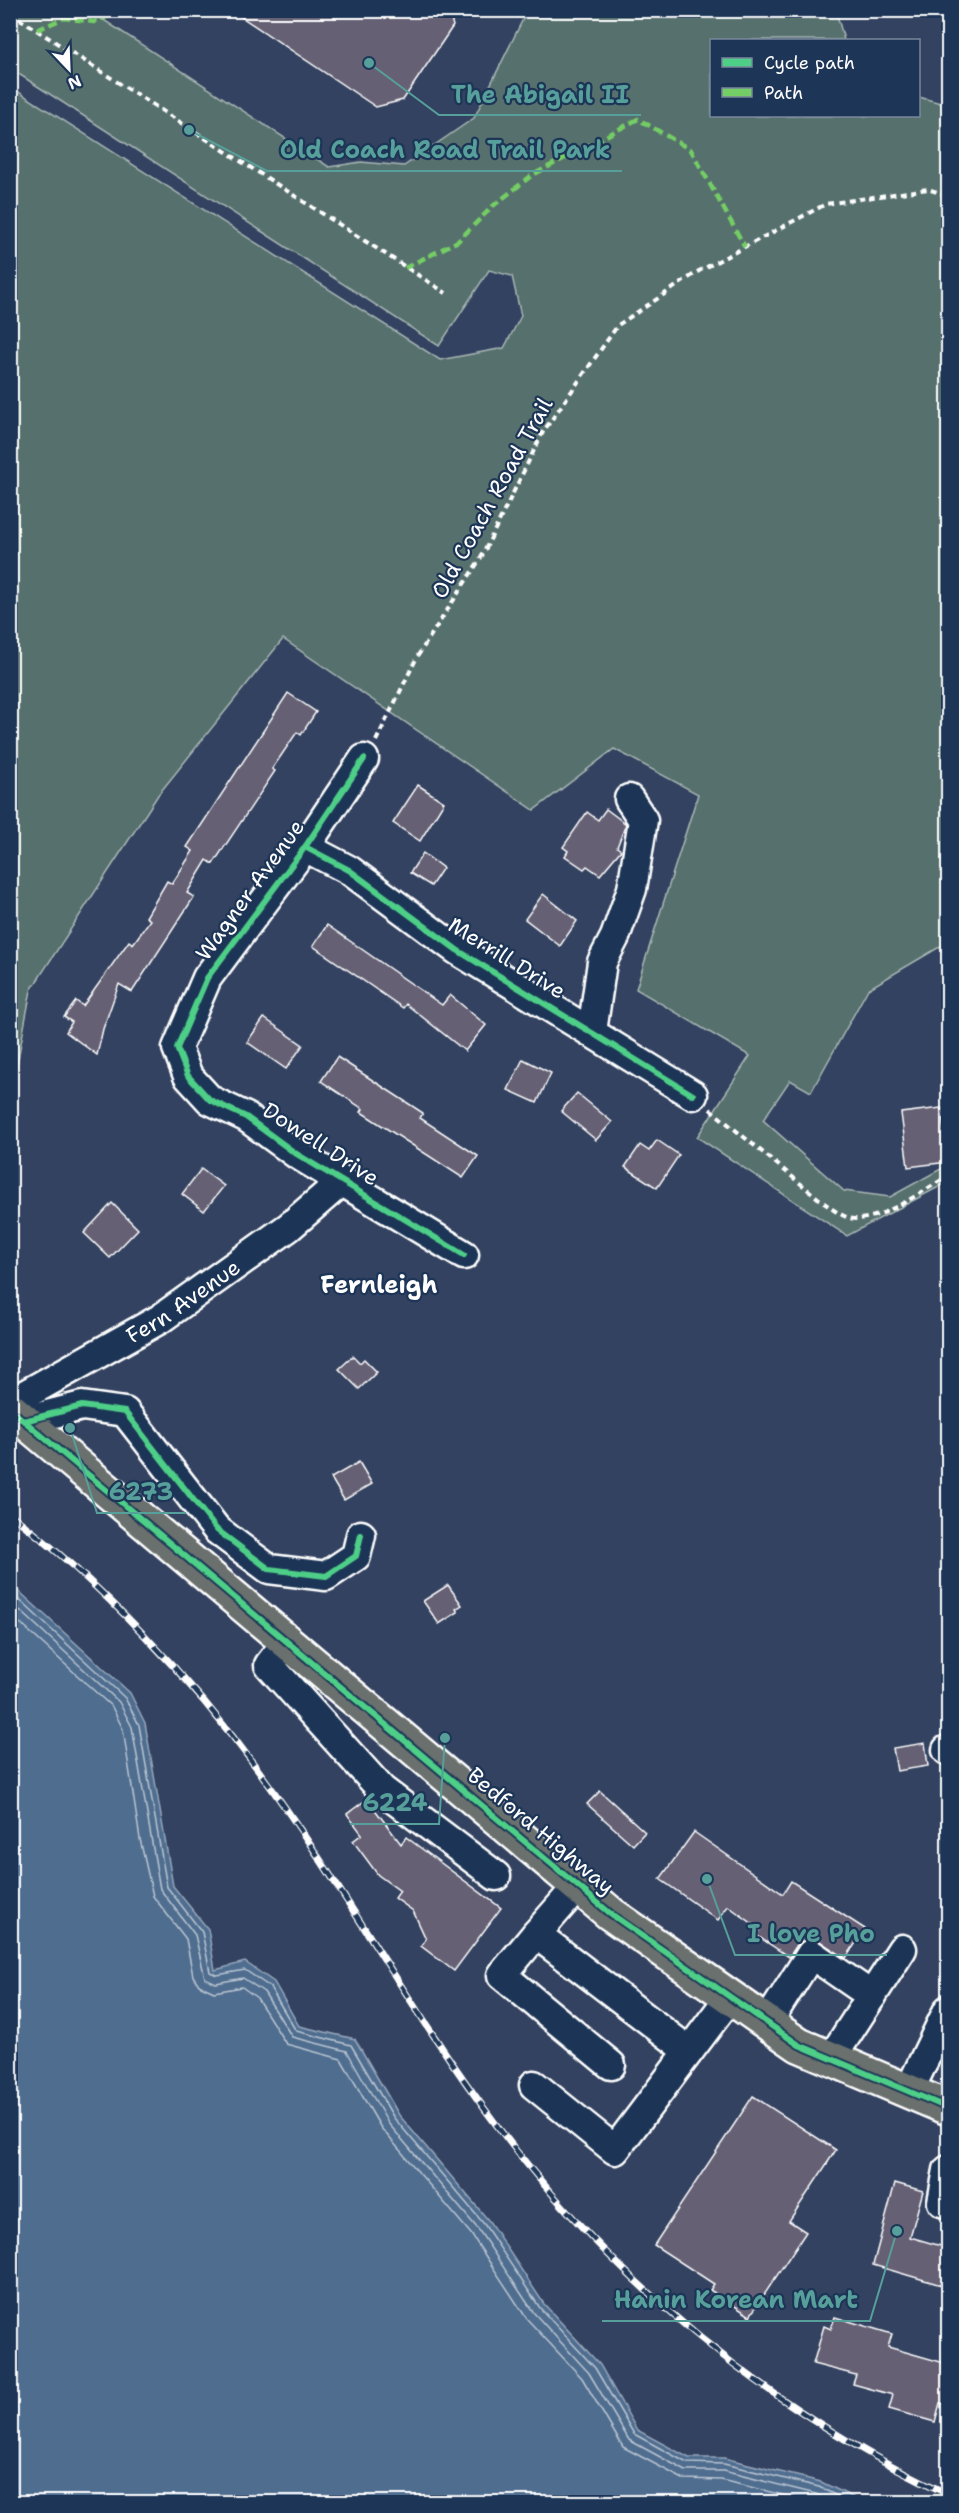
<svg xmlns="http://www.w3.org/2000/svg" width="959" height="2513" font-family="'Shantell Sans',sans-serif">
	<rect width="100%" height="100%" fill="#334260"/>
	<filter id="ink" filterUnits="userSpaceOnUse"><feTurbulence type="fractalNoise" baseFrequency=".0167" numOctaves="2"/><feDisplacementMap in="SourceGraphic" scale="12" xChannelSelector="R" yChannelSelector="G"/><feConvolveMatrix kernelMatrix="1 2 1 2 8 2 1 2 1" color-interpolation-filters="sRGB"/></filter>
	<g filter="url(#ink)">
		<!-- green -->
		<polygon fill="#56706d" stroke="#aab8b6" stroke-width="1.5" points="11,10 90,11 329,167 361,162 404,166 474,118 527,11 836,11 844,40 712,40 712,116 918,116 919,97 948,105 948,942 868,989 811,1092 790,1080 763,1120 844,1191 890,1197 948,1165 948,1182 847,1236 697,1137 750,1056 636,989 698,794 614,749 534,810 283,639 158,795 31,990 16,1070 11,1076 11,87 440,360 504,348 521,316 512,276 489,270 439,346 11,69"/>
		<!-- water -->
		<polygon fill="#506d8f" stroke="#96a7bc" stroke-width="1.5" points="10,1583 130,1693 145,1723 173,1886 208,1929 215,1970 245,1962 274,1982 299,2026 355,2039 399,2115 489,2221 544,2304 600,2365 637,2430 689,2458 724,2458 821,2482 863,2502 11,2502"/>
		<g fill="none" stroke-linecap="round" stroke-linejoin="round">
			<!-- shore -->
			<g stroke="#b9c5d2" stroke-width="1.5">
				<polyline points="10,1591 125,1698 139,1725 167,1887 202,1932 210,1972 217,1975 245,1970 270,1987 296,2031 351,2045 394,2118 484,2224 540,2308 595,2368 634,2434 687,2463 724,2464 819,2487 849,2502"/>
				<polyline points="10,1601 119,1702 132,1727 160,1889 195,1935 205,1978 216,1983 243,1978 264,1992 292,2037 347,2051 388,2123 478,2229 534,2313 589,2373 629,2440 686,2471 723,2471 816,2494 833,2502"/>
				<polyline points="10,1614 112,1707 123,1729 140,1839 153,1896 186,1939 193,1976 199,1985 214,1992 242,1987 257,1998 286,2044 341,2059 381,2128 471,2234 527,2319 582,2378 623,2447 683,2479 721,2480 812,2502"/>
			</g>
		</g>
		<!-- building -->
		<g fill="#666175" stroke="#fff" stroke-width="1.5">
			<polygon points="231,10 449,10 453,26 403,100 376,107"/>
			<polygon points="288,693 316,712 301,735 297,732 272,769 275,771 213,864 207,860 187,893 194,897 132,992 119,984 103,1029 97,1055 66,1032 72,1022 64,1017 76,1001 83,1006 129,941 133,944 150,920 146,917 167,881 172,884 193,851 187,847"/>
			<polygon points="418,785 444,802 420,841 393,823"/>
			<polygon points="606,809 626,824 617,847 621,850 600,875 587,866 584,869 565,856 568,851 563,847 587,812 598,820"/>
			<polygon points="423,853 443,868 431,886 410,873"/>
			<polygon points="543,894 577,921 560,946 525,919"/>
			<polygon points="327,925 442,1005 450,995 486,1025 465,1051 406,1004 403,1008 313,946"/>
			<polygon points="264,1018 303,1045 286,1069 247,1042"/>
			<polygon points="337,1057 423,1113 420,1118 478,1156 463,1178 361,1112 363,1109 321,1081"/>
			<polygon points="523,1059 551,1073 537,1103 508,1090"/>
			<polygon points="577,1093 612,1122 596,1140 561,1111"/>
			<polygon points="941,1108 948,1162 908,1167 901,1113"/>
			<polygon points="657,1140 679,1155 657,1188 625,1167 640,1145 649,1151"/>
			<polygon points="201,1169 224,1186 204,1211 182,1194"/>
			<polygon points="112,1203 138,1229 110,1258 84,1233"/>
			<polygon points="353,1356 360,1363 364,1359 377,1372 359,1389 339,1369"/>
			<polygon points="359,1462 372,1484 344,1500 331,1478"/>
			<polygon points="448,1585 462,1605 456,1609 458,1612 439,1624 423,1601"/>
			<polygon points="925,1743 928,1766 897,1771 893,1748"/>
			<polygon points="600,1791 645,1832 633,1845 587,1804"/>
			<polygon points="367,1799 401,1844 406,1837 501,1908 454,1971 421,1946 426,1939 413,1911 395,1898 400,1891 378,1875 353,1841 362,1834 347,1814"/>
			<polygon points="694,1832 783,1894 791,1881 865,1929 846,1958 805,1933 789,1957 756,1935 760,1929 728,1906 718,1920 660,1879"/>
			<polygon points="753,2096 836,2150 789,2221 806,2232 750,2316 710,2290 714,2284 654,2245"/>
			<polygon points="895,2183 923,2191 910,2237 948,2248 948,2287 873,2265"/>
			<polygon points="835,2317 892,2334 888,2347 948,2364 948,2405 940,2403 935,2422 889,2409 893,2395 853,2384 856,2375 813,2364 824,2326 831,2329"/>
		</g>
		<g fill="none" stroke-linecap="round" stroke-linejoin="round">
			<!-- minor casing -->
			<g stroke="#fff" stroke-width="33">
				<g id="minor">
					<polyline points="364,759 305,847 207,978 177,1048 188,1076 210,1100 246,1117 295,1153 464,1255"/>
					<polyline points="305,847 349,870 457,950 693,1095"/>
					<polyline points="592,1032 602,962 615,937 632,889 643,820 629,799"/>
					<path id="s1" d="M 10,1403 L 160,1319 L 289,1227 L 342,1181"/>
					<polyline points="24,1421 82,1406 125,1412 217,1530 269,1569 326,1576 356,1556 361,1535"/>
					<polyline points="287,1642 269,1665 382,1790 496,1876"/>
					<polyline points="947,1750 948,1750"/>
					<polyline points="578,1886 536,1934 689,2051"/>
					<polyline points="536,1934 502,1975 611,2065"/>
					<polyline points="767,2023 811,1954 872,1996"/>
					<polyline points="831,2059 902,1949"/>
					<polyline points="534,2085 615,2150 730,1997"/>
					<polyline points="909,2091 948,2010"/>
					<polyline points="948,2170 942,2202 948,2204"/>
				</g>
			</g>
			<!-- major casing -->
			<g stroke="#fff" stroke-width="38">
				<polyline id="major" points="10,1409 611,1914 799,2045 948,2108"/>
			</g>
			<!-- path -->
			<g stroke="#fff" stroke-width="4" stroke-dasharray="6 4.5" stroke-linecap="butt">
				<polyline points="10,13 446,293"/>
				<polyline points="376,741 417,657 482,556 543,432 618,325 699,271 826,204 928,189 948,196"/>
				<path d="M 710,1109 L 824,1203 C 834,1210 846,1220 858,1219 C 886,1218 924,1190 948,1176"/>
			</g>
			<!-- minor -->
			<use href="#minor" stroke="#1d3557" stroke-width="28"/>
			<!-- major -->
			<use href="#major" stroke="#6b706d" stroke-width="33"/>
			<!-- rail casing -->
			<g stroke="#fff" stroke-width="7">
				<path id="rail" d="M 10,1514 C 101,1583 192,1680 259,1771 C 344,1887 412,2013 498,2127 C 615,2283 771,2411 948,2494"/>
			</g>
			<!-- rail -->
			<use href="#rail" stroke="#1d3557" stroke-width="4.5" stroke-dasharray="14" stroke-linecap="butt"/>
			<!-- quiet -->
			<g stroke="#74ce65" stroke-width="4.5" stroke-dasharray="9 4.5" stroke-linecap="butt">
				<polyline points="37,30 64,18 94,22 123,10"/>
				<polyline points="405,268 458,241 493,206 531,176 638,119 691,150 745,247"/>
			</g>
			<!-- cycleway casing -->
			<g stroke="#1d3557" stroke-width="10">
				<g id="cycleway">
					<polyline points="364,759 305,847 207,978 177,1048 188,1076 210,1100 246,1117 295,1153 464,1255"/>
					<polyline points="305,847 349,870 457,950 693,1095"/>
					<polyline points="10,1409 611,1914 799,2045 948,2108"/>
					<polyline points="24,1421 82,1406 125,1412 217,1530 269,1569 326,1576 356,1556 361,1535"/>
				</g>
			</g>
			<!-- cycleway -->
			<use href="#cycleway" stroke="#4dcf88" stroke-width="6"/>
		</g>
	</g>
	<g text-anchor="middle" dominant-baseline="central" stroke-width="4.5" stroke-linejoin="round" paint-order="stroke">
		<!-- street labels -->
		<g font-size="22" fill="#fff" stroke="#1d3557">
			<text transform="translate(492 498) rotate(-61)">Old Coach Road Trail</text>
			<text transform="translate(250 890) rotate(-54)">Wagner Avenue</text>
			<text transform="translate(507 958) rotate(32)">Merrill Drive</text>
			<text transform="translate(321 1144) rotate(33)">Dowell Drive</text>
			<text stroke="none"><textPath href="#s1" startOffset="201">Fern Avenue</textPath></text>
			<text transform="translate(541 1831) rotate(40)">Bedford Highway</text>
		</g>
		<!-- neighbourhood labels -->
		<g font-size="24" font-weight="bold" fill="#fff" stroke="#1d3557">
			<text x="379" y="1285">Fernleigh</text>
		</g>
	</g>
	<!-- callouts -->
	<path fill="none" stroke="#579f9a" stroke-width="2" d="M369 63L439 115H641M189 130L267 171H622M70 1428L97 1513H186M445 1738L439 1824H350M707 1879L735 1955H887M897 2231L870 2321H602"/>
	<g fill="#579f9a" stroke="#1d3557" stroke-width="2">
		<circle cx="369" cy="63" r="6"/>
		<circle cx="189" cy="130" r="6"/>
		<circle cx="70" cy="1428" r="6"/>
		<circle cx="445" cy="1738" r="6"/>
		<circle cx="707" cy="1879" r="6"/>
		<circle cx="897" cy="2231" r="6"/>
	</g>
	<g font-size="24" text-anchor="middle" font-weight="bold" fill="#579f9a" stroke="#1d3557" stroke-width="4.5" stroke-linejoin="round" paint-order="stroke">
		<text x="540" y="103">The Abigail II</text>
		<text x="445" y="158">Old Coach Road Trail Park</text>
		<text x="141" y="1500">6273</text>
		<text x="395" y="1811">6224</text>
		<text x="811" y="1942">I love Pho</text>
		<text x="736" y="2308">Hanin Korean Mart</text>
	</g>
	<!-- margin -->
	<rect width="959" height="2513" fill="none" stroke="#1d3557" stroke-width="36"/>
	<rect x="18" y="18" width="923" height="2477" fill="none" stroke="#fff" stroke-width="2" filter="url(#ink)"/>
	<!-- legend -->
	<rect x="710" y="39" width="210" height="78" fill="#1d3557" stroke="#77869a" stroke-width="1.5"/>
	<rect x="722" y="58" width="30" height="9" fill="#4dcf88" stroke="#77869a" stroke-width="1.5"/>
	<text x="764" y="69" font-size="18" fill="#ffffff">Cycle path</text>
	<rect x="722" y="88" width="30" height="9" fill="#74ce65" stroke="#77869a" stroke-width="1.5"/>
	<text x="764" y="99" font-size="18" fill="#ffffff">Path</text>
	<!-- north arrow -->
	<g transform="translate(69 69) rotate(157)" stroke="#1d3557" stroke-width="4.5" paint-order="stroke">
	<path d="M0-4.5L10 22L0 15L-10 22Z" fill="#ffffff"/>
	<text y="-9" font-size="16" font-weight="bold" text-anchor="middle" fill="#ffffff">N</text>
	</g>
</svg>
